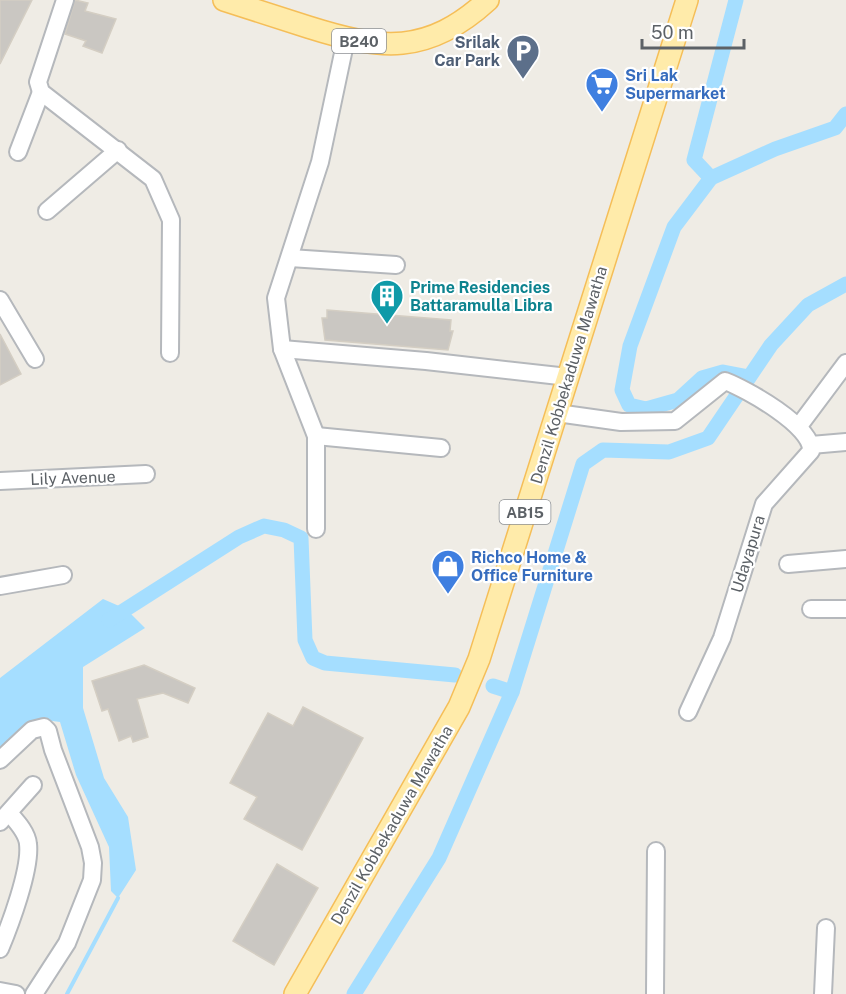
<svg xmlns="http://www.w3.org/2000/svg" width="846" height="994" font-family="'Public Sans',sans-serif">
	<rect width="100%" height="100%" fill="#efece5"/>
	<!-- water -->
	<polygon fill="#a5deff" points="103,599 126,609 145,628 83,667 83,708 104,778 128,817 136,870 118,898 111,891 109,847 76,775 60,722 38,719 0,748 0,678"/>
	<g fill="none" stroke-linecap="round" stroke-linejoin="round">
		<!-- stream -->
		<polyline stroke="#a5deff" stroke-width="4" points="67,994 118,898"/>
		<!-- canal -->
		<g stroke="#a5deff" stroke-width="15">
			<polyline points="711,178 694,160 736,0"/>
			<polyline points="749,377 723,372 702,378 678,400 646,409 629,405 622,390 630,346 674,227 711,178 775,149 835,128 846,114"/>
			<polyline points="109,620 239,537 264,526 284,530 301,538 305,640 313,658 325,663 455,675"/>
			<polyline points="493,686 512,692"/>
			<polyline points="354,994 439,858 512,692 583,464 603,450 669,452 708,438 771,345 808,305 846,284"/>
		</g>
	</g>
	<!-- building -->
	<g fill="#cac7c2" stroke="#d4cec3" stroke-width="1.5">
		<polygon points="0,0 32,0 0,64"/>
		<polygon points="75,0 88,3 85,11 116,19 102,53 83,46 86,41 65,34"/>
		<polygon points="327,310 451,320 450,331 453,331 448,350 325,340 322,318 327,318"/>
		<polygon points="0,334 21,374 0,385"/>
		<polygon points="144,665 195,688 188,703 163,693 137,699 148,737 133,742 131,736 119,741 108,709 102,711 92,681"/>
		<polygon points="303,707 363,738 302,850 244,819 257,797 230,783 268,713 293,726"/>
		<polygon points="277,864 318,888 274,965 233,941"/>
	</g>
	<g fill="none" stroke-linecap="round" stroke-linejoin="round">
		<!-- minor casing -->
		<g stroke="#b5b8bc" stroke-width="20">
			<g id="minor">
				<polyline points="65,0 38,82 41,92 153,179 171,220 170,353"/>
				<polyline points="18,152 41,92"/>
				<polyline points="47,211 118,150"/>
				<polyline points="290,258 396,265"/>
				<polyline points="0,300 35,359"/>
				<polyline points="282,349 426,361 568,377"/>
				<path d="M 557,413 L 621,422 L 675,421 L 725,381 C 746,389 813,426 811,451 L 764,504 L 722,638 L 688,712"/>
				<polyline points="799,426 846,363"/>
				<polyline points="316,436 441,448"/>
				<polyline points="811,445 846,442"/>
				<polyline points="0,481 146,474"/>
				<polyline points="316,529 316,436 282,349 276,298 320,162 346,39"/>
				<polyline points="788,564 846,559"/>
				<polyline points="0,586 63,575"/>
				<polyline points="811,609 846,609"/>
				<polyline points="0,760 32,730 44,727 48,731 53,750 90,847 93,863 92,880 67,943 34,994"/>
				<polyline points="0,822 33,785"/>
				<path d="M 0,949 C 10,925 31,869 28,844 C 27,832 16,821 9,813"/>
				<polyline points="0,991 16,994"/>
				<polyline points="655,994 656,851"/>
				<polyline points="823,994 826,928"/>
			</g>
		</g>
		<!-- major casing -->
		<g stroke="#f5be58" stroke-width="24">
			<g id="major">
				<path d="M 224,0 C 252,9 280,18 308,27 C 381,50 427,56 488,0"/>
				<polyline points="295,994 459,707 479,659 687,0"/>
			</g>
		</g>
		<!-- minor -->
		<use href="#minor" stroke="#fff" stroke-width="16"/>
		<!-- major -->
		<use href="#major" stroke="#ffebaa" stroke-width="21"/>
	</g>
	<!-- icons -->
	<defs>
		<g id="parking-pin" transform="scale(1.725)"><path d="M0 17L-7.5 6A9.5 9.5 0 1 1 7.5 6Z" fill="#5c6f8a" stroke="#fff"/><path d="M-3.5-5.5H1a3.5 3.5 0 0 1 0 7H-1V5.5H-3.5ZM-1-3.4V-.6H.8a1.4 1.4 0 0 0 0-2.8Z" fill="#fff"/></g>
		<g id="supermarket-pin" transform="scale(1.725)"><path d="M0 17L-7.5 6A9.5 9.5 0 1 1 7.5 6Z" fill="#3f7fe0" stroke="#fff"/><path d="M-6-5.5h2.5l.6 2H6L4.5 2H-2.5L-4.4-4H-6ZM-1.5 3.2a1.3 1.3 0 1 0 .1 0ZM3 3.2a1.3 1.3 0 1 0 .1 0Z" fill="#fff"/></g>
		<g id="building-pin" transform="scale(1.725)"><path d="M0 17L-7.5 6A9.5 9.5 0 1 1 7.5 6Z" fill="#0f9aa8" stroke="#fff"/><path d="M-4-6H4V6H1V3H-1V6H-4ZM-2.5-4.3h1.7v1.8h-1.7ZM.8-4.3h1.7v1.8H.8ZM-2.5-1h1.7V.8h-1.7ZM.8-1h1.7V.8H.8Z" fill="#fff"/></g>
		<g id="shop-pin" transform="scale(1.725)"><path d="M0 17L-7.5 6A9.5 9.5 0 1 1 7.5 6Z" fill="#3f7fe0" stroke="#fff"/><path d="M-5-2.5h2.3a2.7 3.5 0 0 1 5.4 0H5L5.5 6h-11ZM-1.5-2.5h3a1.5 2.3 0 0 0-3 0Z" fill="#fff"/></g>
	</defs>
	<g fill-rule="evenodd">
		<use href="#parking-pin" x="523" y="51"/>
		<use href="#supermarket-pin" x="602" y="84"/>
		<use href="#building-pin" x="387" y="296"/>
		<use href="#shop-pin" x="448" y="566"/>
	</g>
	<g text-anchor="middle" dominant-baseline="central" stroke-width="4.5" stroke-linejoin="round" paint-order="stroke">
		<!-- shield labels -->
		<g fill="#fff" stroke="#8d9094" stroke-width="1.5">
			<rect x="332" y="29" width="54" height="24" rx="4.5"/>
			<rect x="499.5" y="500" width="51" height="24" rx="4.5"/>
		</g>
		<g font-size="15" font-weight="bold" fill="#5c6166">
			<text x="359" y="41">B240</text>
			<text x="525" y="512">AB15</text>
		</g>
		<!-- service labels -->
		<g font-size="16" font-weight="bold" fill="#4e5e75" stroke="#fff" text-anchor="end">
			<text x="500" y="42">Srilak<tspan x="500" dy="18">Car Park</tspan></text>
		</g>
		<!-- shop labels -->
		<g font-size="16" font-weight="bold" fill="#366cbe" stroke="#fff" text-anchor="start">
			<text x="625" y="75">Sri Lak<tspan x="625" dy="18">Supermarket</tspan></text>
			<text x="471" y="557">Richco Home &amp;<tspan x="471" dy="18">Office Furniture</tspan></text>
		</g>
		<!-- culture labels -->
		<g font-size="16" font-weight="bold" fill="#0d838f" stroke="#fff" text-anchor="start">
			<text x="410" y="287">Prime Residencies<tspan x="410" dy="18">Battaramulla Libra</tspan></text>
		</g>
		<!-- street labels -->
		<g font-size="16" fill="#5c6166" stroke="#fff">
			<text transform="translate(569 375) rotate(-73)">Denzil Kobbekaduwa Mawatha</text>
			<text transform="translate(73 478) rotate(-2)">Lily Avenue</text>
			<text transform="translate(748 554) rotate(-73)">Udayapura</text>
			<text transform="translate(392 825) rotate(-60)">Denzil Kobbekaduwa Mawatha</text>
		</g>
	</g>
	<!-- scale -->
	<path d="M642 39v9h102v-9" fill="none" stroke="#5c6166" stroke-width="3"/>
	<text x="651" y="39" font-size="18" fill="#5c6166" stroke="#ffffff" stroke-width="4.5" paint-order="stroke">50 m</text>
</svg>
